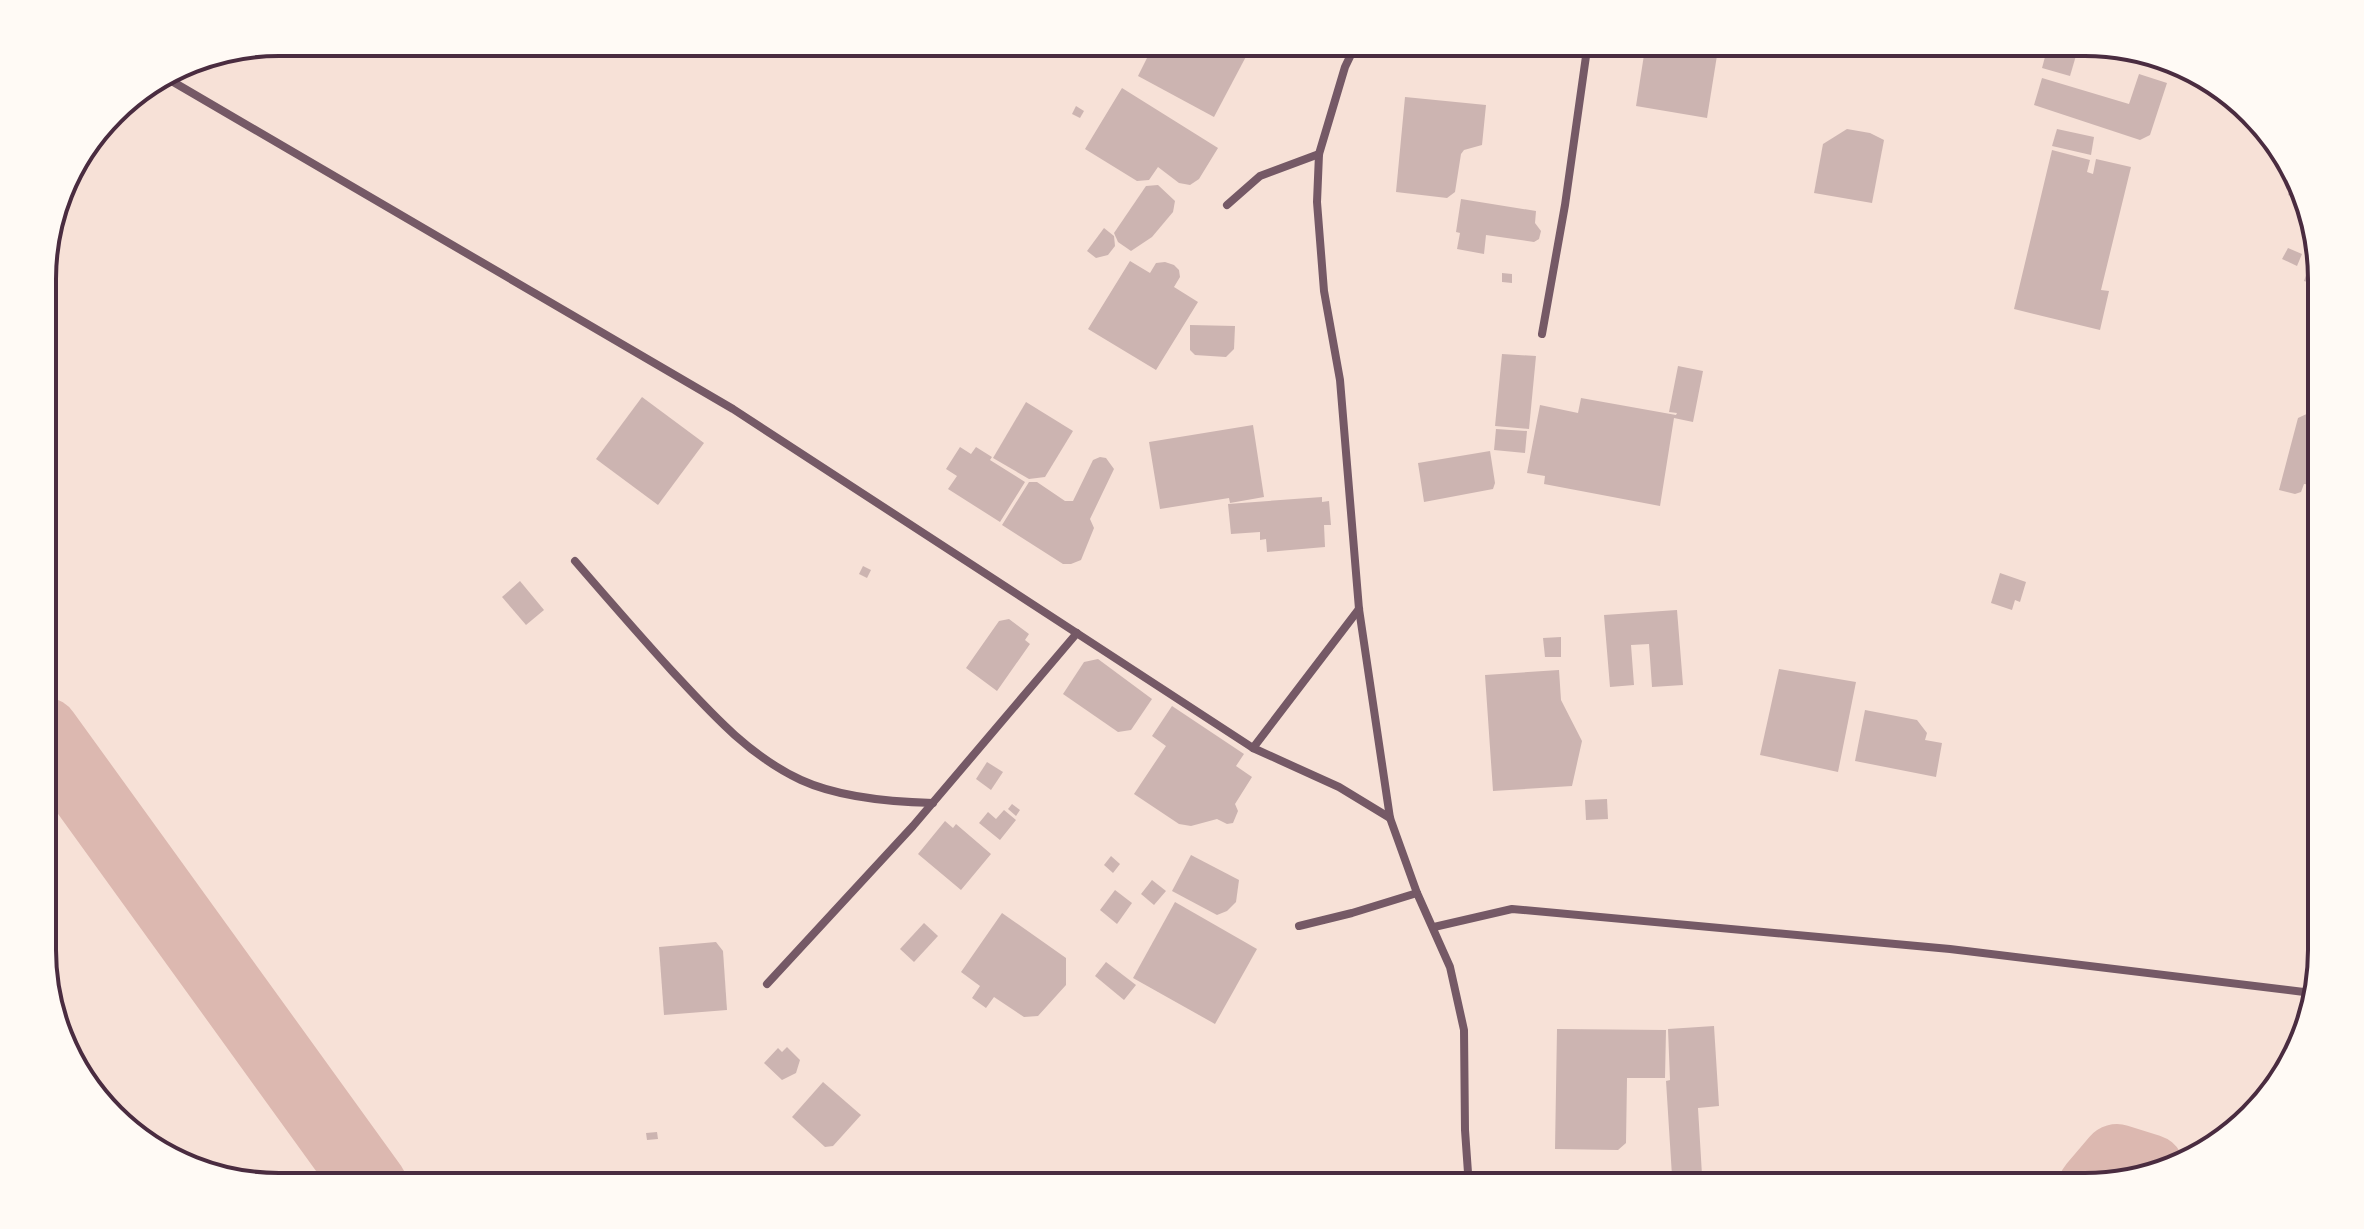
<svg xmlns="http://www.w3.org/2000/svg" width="2364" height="1229" font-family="'Roboto Serif',serif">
	<rect width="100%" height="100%" fill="#f7e1d7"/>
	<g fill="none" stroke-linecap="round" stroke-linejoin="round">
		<!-- river -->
		<g stroke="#dcb8b0" stroke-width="72">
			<polyline points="44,733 372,1187"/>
			<polyline points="2094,1187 2117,1160 2149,1170"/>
		</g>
	</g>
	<!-- building -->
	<g fill="#ccb4b1">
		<polygon points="1155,42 1237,42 1250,49 1214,117 1138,76"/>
		<polygon points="1646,42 1719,43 1707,118 1636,106"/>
		<polygon points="1876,42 1893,42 1890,52 1874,47"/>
		<polygon points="2020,42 2034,44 2032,54 2019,51"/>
		<polygon points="2049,42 2080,42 2070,76 2042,68"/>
		<polygon points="2139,74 2167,83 2150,135 2140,140 2034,105 2042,78 2129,104"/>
		<polygon points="1122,88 1218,148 1199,179 1190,185 1179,183 1158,167 1149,180 1137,181 1085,149"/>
		<polygon points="1405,97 1486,105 1482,145 1464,150 1461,154 1455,192 1447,198 1396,192"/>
		<polygon points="1076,106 1084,111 1080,118 1072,114"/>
		<polygon points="1847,129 1870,133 1884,140 1872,203 1814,193 1823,144"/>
		<polygon points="2057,129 2094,137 2091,155 2052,146"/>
		<polygon points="2052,150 2090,160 2087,172 2093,174 2096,159 2131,167 2101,290 2109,291 2100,330 2014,309"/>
		<polygon points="2294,179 2302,200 2288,195"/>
		<polygon points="1158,185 1175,201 1173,212 1152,237 1131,251 1118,242 1114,233 1146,186"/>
		<polygon points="1461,199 1536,211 1535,223 1541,231 1539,239 1534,242 1486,235 1484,254 1457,249 1460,233 1456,232"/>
		<polygon points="2303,205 2305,209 2310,223 2299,218"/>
		<polygon points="1104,228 1114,236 1115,246 1108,255 1096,258 1087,251"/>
		<polygon points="2317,241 2320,249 2320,266 2310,263"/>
		<polygon points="2288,248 2302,254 2297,266 2282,259"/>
		<polygon points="1130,261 1150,273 1156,263 1165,262 1174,265 1179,270 1180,277 1174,287 1198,302 1156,370 1088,329"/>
		<polygon points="2309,267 2320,271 2320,286 2304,281"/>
		<polygon points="1502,273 1512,274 1512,283 1502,282"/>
		<polygon points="1190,325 1235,326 1234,349 1226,357 1195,355 1190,350"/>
		<polygon points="1502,354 1536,356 1529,429 1495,426"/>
		<polygon points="1678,366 1703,371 1693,422 1674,418 1660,506 1544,484 1545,476 1527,473 1540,405 1578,413 1581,398 1676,415 1677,413 1669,412"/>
		<polygon points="642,397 704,443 658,505 596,459"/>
		<polygon points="1026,402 1073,431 1045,477 1029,479 993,458"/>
		<polygon points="2313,411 2320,413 2321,486 2304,484 2301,492 2295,494 2279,490 2298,418"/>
		<polygon points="1253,425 1264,497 1230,503 1229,498 1160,509 1149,442"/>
		<polygon points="1496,429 1527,431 1525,453 1494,450"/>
		<polygon points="960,447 971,454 976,447 992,457 990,460 1025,482 1000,522 948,489 957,476 946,469"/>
		<polygon points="1490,451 1495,483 1493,489 1424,502 1418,463"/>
		<polygon points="1100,457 1106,458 1114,469 1090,519 1094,528 1081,560 1071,564 1063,564 1002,525 1029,482 1037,482 1065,501 1073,501 1093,460"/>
		<polygon points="1322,497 1322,502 1329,501 1331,525 1324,525 1325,547 1267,552 1266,539 1260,540 1260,532 1231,534 1228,504"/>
		<polygon points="863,566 871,570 867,578 859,574"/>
		<polygon points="2000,573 2026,582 2020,602 2015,600 2012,610 1991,603"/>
		<polygon points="520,581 544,610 526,625 502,597"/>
		<polygon points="1677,610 1683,685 1652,687 1649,644 1631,645 1634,685 1610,687 1604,615"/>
		<polygon points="1009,619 1029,634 1025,640 1030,644 997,691 966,668 999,621"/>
		<polygon points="1561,637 1561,657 1545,657 1543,638"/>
		<polygon points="1098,659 1152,699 1131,730 1118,732 1063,694 1084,662"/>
		<polygon points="1779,669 1856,682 1838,772 1760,755"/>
		<polygon points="1559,670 1561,700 1582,741 1572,786 1493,791 1485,675"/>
		<polygon points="1172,706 1244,754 1236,766 1252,777 1235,804 1238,811 1233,823 1227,824 1217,819 1191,826 1179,824 1134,794 1166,746 1152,736"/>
		<polygon points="1865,710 1917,720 1927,733 1925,740 1942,743 1936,777 1855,761"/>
		<polygon points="987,762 1003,772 991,790 976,779"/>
		<polygon points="1607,799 1608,819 1586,820 1585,800"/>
		<polygon points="1012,804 1020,810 1016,816 1008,809"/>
		<polygon points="1004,810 1016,820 1000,840 979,823 988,812 996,819"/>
		<polygon points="945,821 953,828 956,824 991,854 961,890 918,854"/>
		<polygon points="1191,855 1239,880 1236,902 1227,911 1217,915 1172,891"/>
		<polygon points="1111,856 1120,864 1113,873 1104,865"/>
		<polygon points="1152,880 1166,891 1154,905 1141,894"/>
		<polygon points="1115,890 1132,903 1117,924 1100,910"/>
		<polygon points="1175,902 1257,949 1215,1024 1133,978"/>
		<polygon points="1002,913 1066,958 1066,985 1038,1016 1024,1017 994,997 986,1008 972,998 980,986 961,972"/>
		<polygon points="924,923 938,936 914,962 900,949"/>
		<polygon points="716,942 723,951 727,1010 664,1015 659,947"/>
		<polygon points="1106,962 1136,985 1124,1000 1095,976"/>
		<polygon points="1714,1026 1719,1106 1698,1108 1702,1175 1672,1176 1666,1081 1670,1080 1668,1029"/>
		<polygon points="1557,1029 1666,1030 1665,1078 1627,1078 1626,1143 1618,1150 1555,1149"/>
		<polygon points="787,1047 800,1060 796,1073 782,1080 764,1063 778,1048 782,1052"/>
		<polygon points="823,1082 861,1115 833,1146 825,1147 792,1117"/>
		<polygon points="657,1132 658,1139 647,1140 646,1133"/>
		<polygon points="1669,1171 1670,1179 1701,1177 1706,1187 1614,1187 1614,1174"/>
	</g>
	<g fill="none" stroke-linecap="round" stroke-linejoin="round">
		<!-- minor -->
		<g stroke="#755966" stroke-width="8">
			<polyline points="1357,42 1345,67 1319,154 1317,202 1324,291 1340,380 1359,609 1390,818 1417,893 1450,967 1464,1030 1465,1130 1469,1187"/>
			<polyline points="163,76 733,409 1253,748 1339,787 1390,818"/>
			<polyline points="1227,205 1260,176 1319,154"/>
			<polyline points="1542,334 1565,205 1588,42"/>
			<path d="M 575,561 C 607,598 639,635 672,671 C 710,712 749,756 801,780 C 838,797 893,802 933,803"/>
			<polyline points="1253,748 1359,609"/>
			<polyline points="1299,926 1352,913 1417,893"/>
			<polyline points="1434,927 1512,909 1950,949 2312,993"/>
			<polyline points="767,984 913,826 1077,633"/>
		</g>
	</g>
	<!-- crop -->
	<path d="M0 0H2364V1229H0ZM279 56H2085A223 223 0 0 1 2308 279V950A223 223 0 0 1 2085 1173H279A223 223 0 0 1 56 950V279A223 223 0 0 1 279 56Z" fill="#fffaf5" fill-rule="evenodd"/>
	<path fill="none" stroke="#4a2c40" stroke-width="4" d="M279 56H2085A223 223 0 0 1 2308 279V950A223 223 0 0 1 2085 1173H279A223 223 0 0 1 56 950V279A223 223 0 0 1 279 56Z"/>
</svg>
